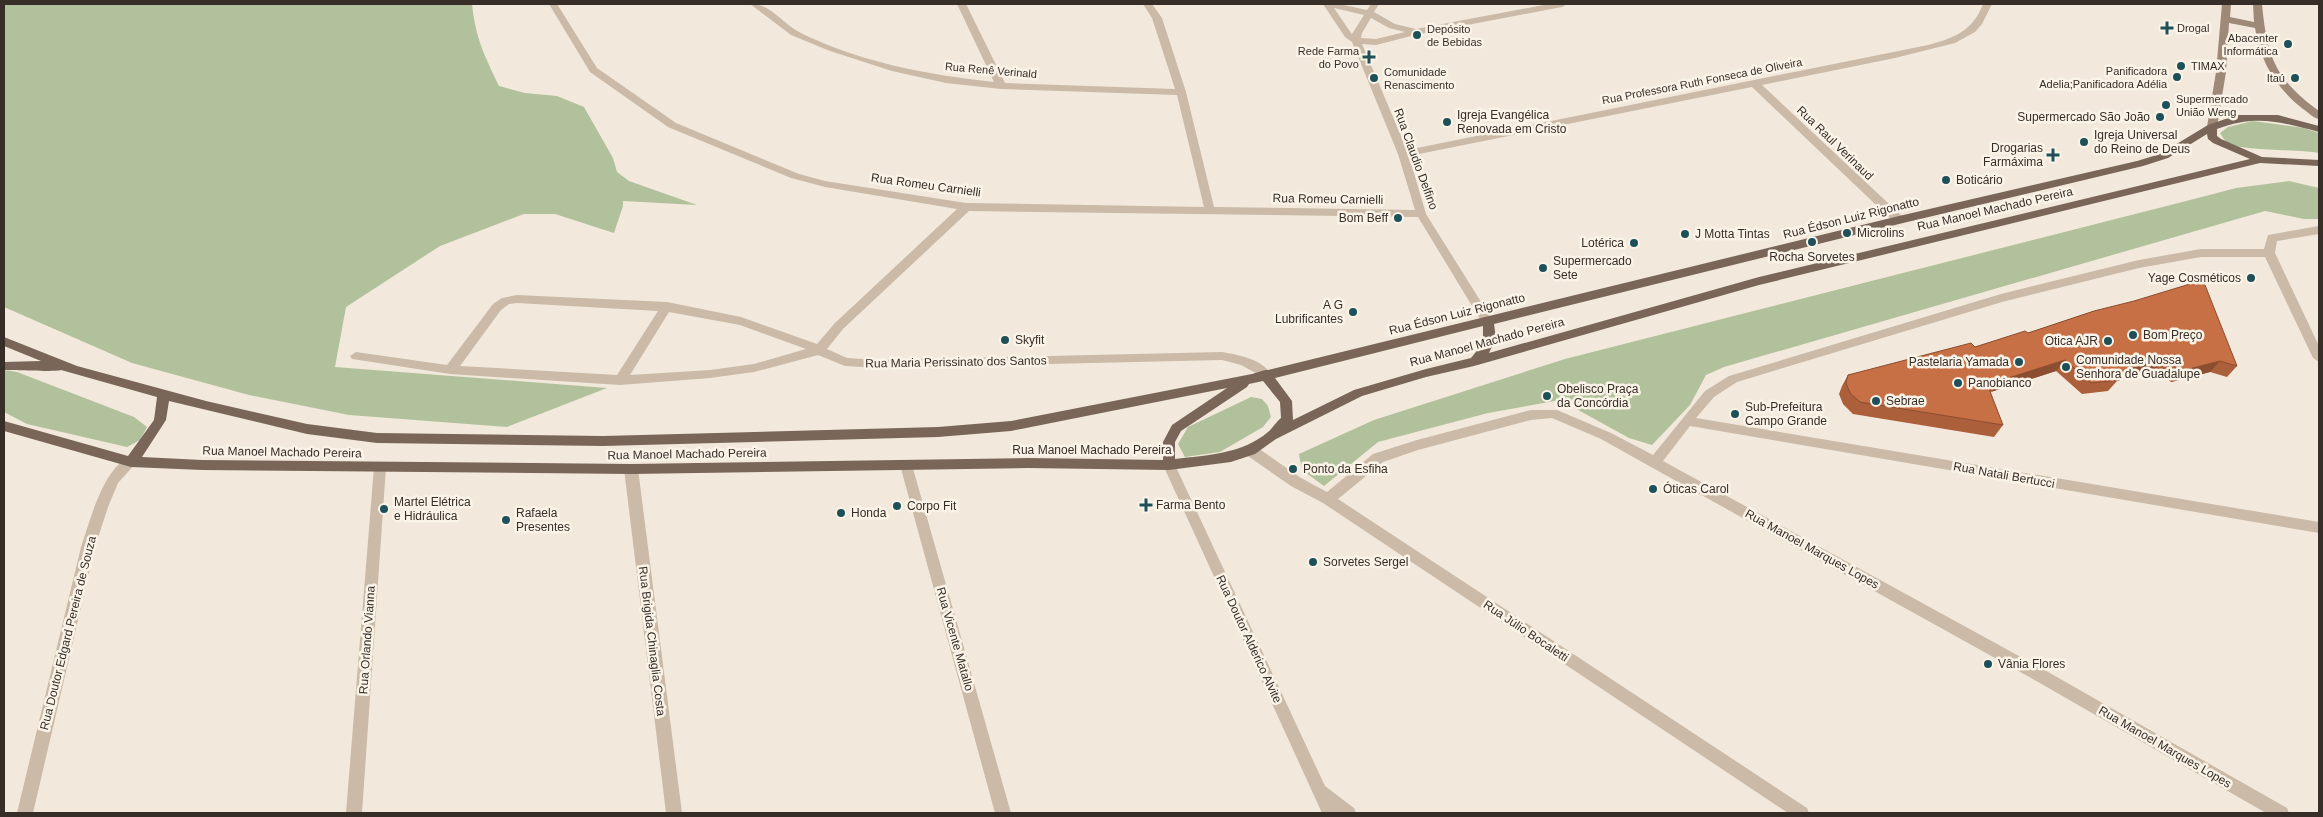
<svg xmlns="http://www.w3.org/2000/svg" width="2323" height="817" font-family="Arial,sans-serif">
	<rect width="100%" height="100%" fill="#f2e9dc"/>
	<!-- green -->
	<g fill="#b1c19b">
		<path d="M 4,4 L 472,4 C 476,40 484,54 499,86 L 525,93 L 557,96 L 584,107 L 613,158 L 617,172 L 629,181 L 697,205 L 623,201 L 623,206 L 614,233 L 555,214 L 524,214 L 440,246 L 346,307 L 335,367 L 607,388 L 507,427 L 349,415 L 249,395 L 132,363 L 4,307 Z"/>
		<path d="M 2253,121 L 2304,128 L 2319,133 L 2319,153 C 2299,149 2238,151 2227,143 C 2225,141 2222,136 2220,133 L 2228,127 Z"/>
		<polygon points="2289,181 2319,188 2319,219 2304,219 2265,211 1724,367 1706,375 1690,405 1652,445 1629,438 1560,400 1488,413 1378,442 1324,486 1302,470 1299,454 1374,420 1565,359 2194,199 2236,188"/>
		<polygon points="4,370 17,372 134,417 147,427 140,440 127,447 27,424 4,412"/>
		<polygon points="1251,397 1262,399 1268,406 1271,417 1263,427 1220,452 1185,457 1178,444 1188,427"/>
	</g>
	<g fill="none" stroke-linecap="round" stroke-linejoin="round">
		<!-- street -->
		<g fill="#cabaa7" fill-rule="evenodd">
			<path d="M 549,4 L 557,4 L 597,68 L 676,123 L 799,174 L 825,181 L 966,203 L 1204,207 L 1177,95 L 1001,89 L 946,83 L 892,71 L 830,51 L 791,35 L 750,4 C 770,3 782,23 799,32 C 859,62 928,75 994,82 L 957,4 L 966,4 L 1005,83 L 1175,89 L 1152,18 L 1143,4 L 1152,4 L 1162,18 L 1186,92 L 1214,207 L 1415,210 L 1398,154 L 1352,42 L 1345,37 L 1323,4 L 1339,4 L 1367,10 L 1371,4 L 1379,4 L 1374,12 L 1395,24 L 1416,29 L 1549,4 L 1567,4 L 1562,7 L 1415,35 L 1376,45 L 1362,44 L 1407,150 L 1928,45 C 1954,38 1973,31 1983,4 L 1992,4 L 1982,24 L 1975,32 L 1955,43 L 1895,58 L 1762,85 L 1903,217 L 1904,220 L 1903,223 L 1895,223 L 1752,87 L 1409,156 L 1426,214 L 1493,321 L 1487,325 L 1483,324 L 1418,217 L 969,211 L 843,329 L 827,349 L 847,358 L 878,360 L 1222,352 C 1238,355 1262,359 1271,374 L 1265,378 L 1241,365 L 1222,360 L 878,368 L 845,366 L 818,355 L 754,372 L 710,378 L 620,385 L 450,374 L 352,359 L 350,356 L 356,352 L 447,365 L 493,304 L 502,298 L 517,295 L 667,302 L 741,317 L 817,344 L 835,323 L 957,209 L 825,187 L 791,178 L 668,127 L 590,72 ZM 1334,8 L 1364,15 L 1352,34 L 1351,33 ZM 1371,18 L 1389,28 L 1405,32 L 1376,39 L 1361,38 L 1362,33 ZM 517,303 L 658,311 L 617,375 L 460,366 L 501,310 L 509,304 ZM 669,312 L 740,325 L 806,349 L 754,364 L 710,370 L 630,375 Z"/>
			<polygon points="2319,226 2319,234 2277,241 2275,253 2319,346 2319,362 2313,358 2265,257 2201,257 2139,268 2002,302 1737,382 1714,397 1696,418 2319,522 2319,533 1690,426 1663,461 2041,668 2287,808 2289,813 2266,813 2031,678 1651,467 1601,439 1552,418 1531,420 1418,450 1383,462 1338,499 1807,808 1809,813 1788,813 1323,503 1291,486 1245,454 1244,450 1245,446 1255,446 1301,478 1327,492 1373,454 1417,440 1531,410 1557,410 1611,433 1653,455 1705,391 1729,376 2001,294 2139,260 2201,249 2264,249 2268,235"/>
			<path d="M 131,457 L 136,458 L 137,462 L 118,483 L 108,507 L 95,547 L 33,813 L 17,813 L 81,547 C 90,522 103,466 131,457 Z"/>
			<polygon points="906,460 911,461 912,465 1011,813 995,813 900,465 901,461"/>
			<polygon points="1169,460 1174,461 1175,465 1325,786 1354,808 1356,813 1322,813 1163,465 1164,461"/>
			<polygon points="380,462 385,463 386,467 362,813 346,813 374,467 375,463"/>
			<polygon points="631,464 636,465 638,469 682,813 666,813 624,469 626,465"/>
		</g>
		<!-- secondary -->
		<path fill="#9e8979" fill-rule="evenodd" d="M 2222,4 L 2231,4 L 2230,17 L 2254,22 L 2253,4 L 2262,4 C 2267,57 2275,79 2319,111 L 2319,119 C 2313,118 2308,112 2303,109 C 2276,88 2260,61 2255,28 L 2229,23 L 2226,72 L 2217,127 L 2212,130 L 2208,129 L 2207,127 L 2216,72 Z"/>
		<!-- primary -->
		<path fill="#796659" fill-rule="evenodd" d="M 2237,115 L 2278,115 L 2319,126 L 2319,132 C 2280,122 2256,114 2217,129 L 2217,136 L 2221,139 L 2262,157 L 2319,160 L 2319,166 L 2260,163 L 1759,285 L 1474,366 L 1426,377 L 1362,396 L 1276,439 L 1255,454 L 1231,462 L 1169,470 L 1028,468 L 631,474 L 202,470 L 131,467 L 4,431 L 4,421 L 128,456 L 154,420 L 157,397 L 61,370 C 57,372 13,370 4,370 L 4,362 L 41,361 L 4,346 L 4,337 L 77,366 L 206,401 L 307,424 L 377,433 L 603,436 L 938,427 L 1011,421 L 1252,374 L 1265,370 L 1268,370 L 1899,216 L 2137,161 L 2160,154 L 2208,125 ZM 2207,134 L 2208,139 L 2213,143 L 2250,159 L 1759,277 L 1489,353 L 1496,338 L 1494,324 L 1899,224 L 2143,166 L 2168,158 ZM 1483,326 L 1483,343 L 1471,358 L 1426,369 L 1354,390 L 1293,420 L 1292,401 L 1275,378 ZM 1263,381 L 1280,402 L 1281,418 C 1276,422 1272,429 1268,432 C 1242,454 1208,455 1175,459 L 1175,442 L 1181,431 L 1247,387 L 1249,384 ZM 1227,388 L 1172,425 L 1163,442 L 1163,460 L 1028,458 L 631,464 L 202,460 L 142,457 L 166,420 L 169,401 L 307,434 L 377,443 L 603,446 L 938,437 L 1011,431 Z"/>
	</g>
	<!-- wall -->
	<polygon fill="#ab5f3b" points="2094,311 2237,366 2227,377 2210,372 2171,382 2155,369 2117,381 2108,391 2082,394 2056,371 1990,392 2003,425 1994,437 1853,414 1843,404 1839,394 1842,386 1848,375 1975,347 2028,333"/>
	<!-- shaded-wall -->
	<g fill="#8b4e30">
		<polygon points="2165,358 2155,369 2117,381 2118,380 2111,374"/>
		<polygon points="2065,360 2056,371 1991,392 1999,381"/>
		<polygon points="2220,361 2210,372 2171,382 2181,371"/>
	</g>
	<!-- building -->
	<polygon fill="#c76f45" stroke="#8b4e30" points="2203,280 2237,366 2220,361 2181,371 2165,358 2111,374 2118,380 2091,383 2065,360 1999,381 1986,381 2003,425 1860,402 1850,393 1846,383 1848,375 1971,343 1975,347 2025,331 2028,333 2094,311 2134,301"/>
	<!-- markers -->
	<g fill="#1d5059" stroke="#faf3e8" stroke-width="2">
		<path d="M2164.5 20.5h5v5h5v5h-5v5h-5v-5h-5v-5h5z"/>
		<circle cx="1417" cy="35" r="5"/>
		<circle cx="2288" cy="44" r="5"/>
		<path d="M1366.5 49.5h5v5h5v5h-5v5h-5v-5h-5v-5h5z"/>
		<circle cx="2181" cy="66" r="5"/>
		<circle cx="2177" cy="77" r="5"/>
		<circle cx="1374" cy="78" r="5"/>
		<circle cx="2295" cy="78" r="5"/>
		<circle cx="2166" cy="105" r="5"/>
		<circle cx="2160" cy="117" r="5"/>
		<circle cx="1447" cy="122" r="5"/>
		<circle cx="2084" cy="142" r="5"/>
		<path d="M2050.5 147.5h5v5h5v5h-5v5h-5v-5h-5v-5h5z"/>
		<circle cx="1946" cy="180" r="5"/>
		<circle cx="1398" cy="218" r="5"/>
		<circle cx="1847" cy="233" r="5"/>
		<circle cx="1685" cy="234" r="5"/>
		<circle cx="1812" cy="242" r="5"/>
		<circle cx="1634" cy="243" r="5"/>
		<circle cx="1543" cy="268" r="5"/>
		<circle cx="2251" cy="278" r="5"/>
		<circle cx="1353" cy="312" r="5"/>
		<circle cx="2133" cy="335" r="5"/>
		<circle cx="1005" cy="340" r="5"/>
		<circle cx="2108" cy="341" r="5"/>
		<circle cx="2019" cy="362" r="5"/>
		<circle cx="2066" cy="367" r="5"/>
		<circle cx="1958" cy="383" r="5"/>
		<circle cx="1547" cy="396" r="5"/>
		<circle cx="1876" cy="401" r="5"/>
		<circle cx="1735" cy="414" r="5"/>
		<circle cx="1293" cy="469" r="5"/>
		<circle cx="1653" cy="489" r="5"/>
		<path d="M1143.5 497.5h5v5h5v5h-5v5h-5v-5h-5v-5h5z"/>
		<circle cx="897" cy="506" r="5"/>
		<circle cx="384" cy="509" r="5"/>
		<circle cx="841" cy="513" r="5"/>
		<circle cx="506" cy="520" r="5"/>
		<circle cx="1313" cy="562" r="5"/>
		<circle cx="1988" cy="664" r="5"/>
	</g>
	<g text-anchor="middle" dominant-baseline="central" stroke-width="5" stroke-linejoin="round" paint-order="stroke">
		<!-- far-poi labels -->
		<g font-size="11" fill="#372e28" stroke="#faf3e8" text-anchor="start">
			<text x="2177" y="28">Drogal</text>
			<text x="1427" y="29">Depósito<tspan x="1427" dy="13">de Bebidas</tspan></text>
			<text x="2278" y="38" text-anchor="end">Abacenter<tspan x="2278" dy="13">Informática</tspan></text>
			<text x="1359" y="51" text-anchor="end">Rede Farma<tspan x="1359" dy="13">do Povo</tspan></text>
			<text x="2191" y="66">TIMAX</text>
			<text x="2167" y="71" text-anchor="end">Panificadora<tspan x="2167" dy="13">Adelia;Panificadora Adélia</tspan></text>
			<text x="1384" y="72">Comunidade<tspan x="1384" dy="13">Renascimento</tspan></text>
			<text x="2285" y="78" text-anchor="end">Itaú</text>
			<text x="2176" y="99">Supermercado<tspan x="2176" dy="13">União Weng</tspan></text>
		</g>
		<!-- far-street labels -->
		<g font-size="11" fill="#372e28" stroke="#faf3e8">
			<text transform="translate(991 70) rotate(5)">Rua Renê Verinald</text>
			<text transform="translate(1702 81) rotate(-11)">Rua Professora Ruth Fonseca de Oliveira</text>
		</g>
		<!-- poi labels -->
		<g font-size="12" fill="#372e28" stroke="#faf3e8" text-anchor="start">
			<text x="1457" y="115">Igreja Evangélica<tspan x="1457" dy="14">Renovada em Cristo</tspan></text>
			<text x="2150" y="117" text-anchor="end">Supermercado São João</text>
			<text x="2094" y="135">Igreja Universal<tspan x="2094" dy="14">do Reino de Deus</tspan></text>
			<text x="2043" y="148" text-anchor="end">Drogarias<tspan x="2043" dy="14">Farmáxima</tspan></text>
			<text x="1956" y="180">Boticário</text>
			<text x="1388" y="218" text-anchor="end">Bom Beff</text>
			<text x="1857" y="233">Microlins</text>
			<text x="1695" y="234">J Motta Tintas</text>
			<text x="1624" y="243" text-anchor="end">Lotérica</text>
			<text x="1812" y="257" text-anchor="middle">Rocha Sorvetes</text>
			<text x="1553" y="261">Supermercado<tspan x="1553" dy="14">Sete</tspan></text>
			<text x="2241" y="278" text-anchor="end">Yage Cosméticos</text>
			<text x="1343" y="305" text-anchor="end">A G<tspan x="1343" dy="14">Lubrificantes</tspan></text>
			<text x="2143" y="335">Bom Preço</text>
			<text x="1015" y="340">Skyfit</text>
			<text x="2098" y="341" text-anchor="end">Otica AJR</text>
			<text x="2076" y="360">Comunidade Nossa<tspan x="2076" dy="14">Senhora de Guadalupe</tspan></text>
			<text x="2009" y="362" text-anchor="end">Pastelaria Yamada</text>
			<text x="1968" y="383">Panobianco</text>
			<text x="1557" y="389">Obelisco Praça<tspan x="1557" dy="14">da Concórdia</tspan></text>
			<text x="1886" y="401">Sebrae</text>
			<text x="1745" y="407">Sub-Prefeitura<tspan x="1745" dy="14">Campo Grande</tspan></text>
			<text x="1303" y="469">Ponto da Esfiha</text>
			<text x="1663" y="489">Óticas Carol</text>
			<text x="394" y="502">Martel Elétrica<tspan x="394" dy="14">e Hidráulica</tspan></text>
			<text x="1156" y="505">Farma Bento</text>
			<text x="907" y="506">Corpo Fit</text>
			<text x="516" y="513">Rafaela<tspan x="516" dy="14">Presentes</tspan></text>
			<text x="851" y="513">Honda</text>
			<text x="1323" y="562">Sorvetes Sergel</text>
			<text x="1998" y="664">Vânia Flores</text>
		</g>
		<!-- street labels -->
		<g font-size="12" fill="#372e28" stroke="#faf3e8">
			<text transform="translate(1835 143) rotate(44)">Rua Raul Verinaud</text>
			<text transform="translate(1416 159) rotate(70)">Rua Claudio Delfino</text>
			<text transform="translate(926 185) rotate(8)">Rua Romeu Carnielli</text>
			<text transform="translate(1328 199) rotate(1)">Rua Romeu Carnielli</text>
			<text transform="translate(1995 209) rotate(-13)">Rua Manoel Machado Pereira</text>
			<text transform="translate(1851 218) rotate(-14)">Rua Édson Luiz Rigonatto</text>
			<text transform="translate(1457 314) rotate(-14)">Rua Édson Luiz Rigonatto</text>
			<text transform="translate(1487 342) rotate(-15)">Rua Manoel Machado Pereira</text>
			<text transform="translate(956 362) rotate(-1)">Rua Maria Perissinato dos Santos</text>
			<text x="1092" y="450">Rua Manoel Machado Pereira</text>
			<text transform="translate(282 452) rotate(1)">Rua Manoel Machado Pereira</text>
			<text transform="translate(687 454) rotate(-1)">Rua Manoel Machado Pereira</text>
			<text transform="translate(2004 475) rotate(10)">Rua Natali Bertucci</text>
			<text transform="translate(1812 549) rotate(29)">Rua Manoel Marques Lopes</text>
			<text transform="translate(1526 631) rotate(34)">Rua Júlio Bocaletti</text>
			<text transform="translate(68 633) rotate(-76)">Rua Doutor Edgard Pereira de Souza</text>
			<text transform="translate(955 639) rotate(74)">Rua Vicente Matallo</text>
			<text transform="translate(1249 639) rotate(65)">Rua Doutor Alderico Alvite</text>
			<text transform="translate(367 640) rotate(-86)">Rua Orlando Vianna</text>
			<text transform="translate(652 641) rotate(83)">Rua Brigida Chinaglia Costa</text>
			<text transform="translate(2165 747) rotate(30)">Rua Manoel Marques Lopes</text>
		</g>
	</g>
	<!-- border -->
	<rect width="2323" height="817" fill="none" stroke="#372e28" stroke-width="10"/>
</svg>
